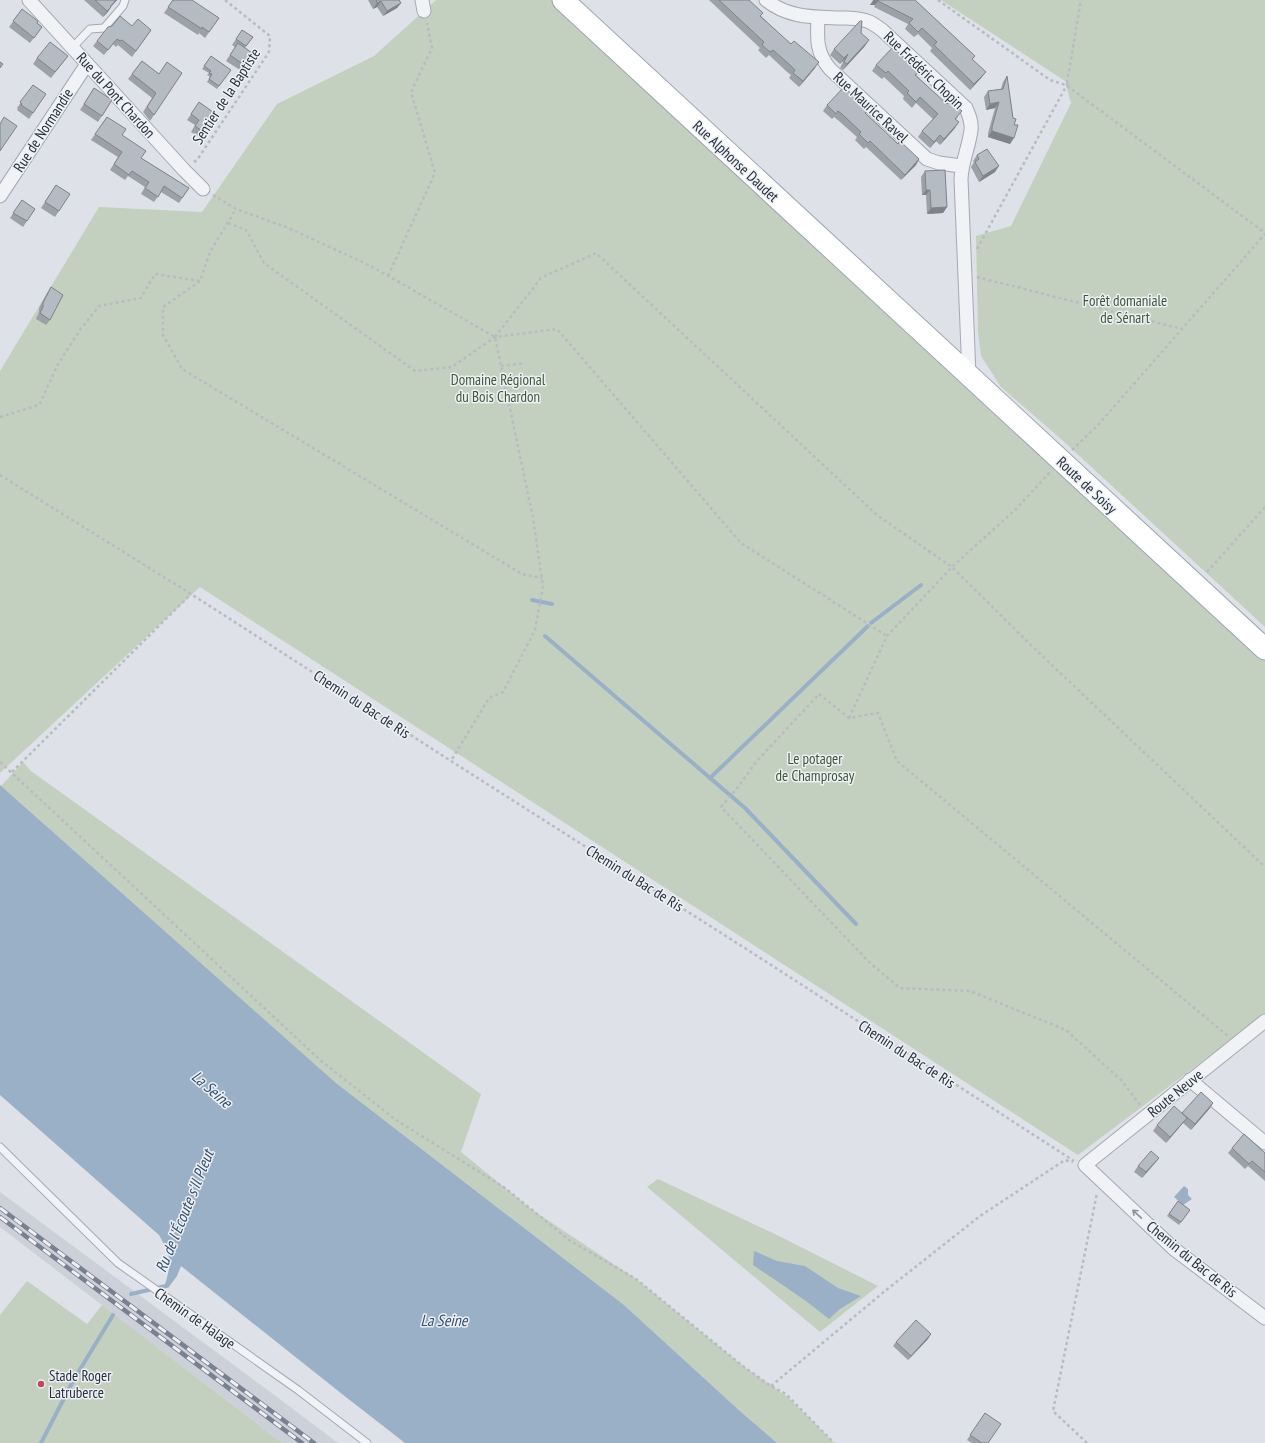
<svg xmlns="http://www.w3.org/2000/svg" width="1265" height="1443" font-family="'PT Sans Narrow',sans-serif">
	<rect width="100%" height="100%" fill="#dee1e7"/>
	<!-- built -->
	<polygon fill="#ccd0d9" points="0,1192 273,1394 338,1443 282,1443 0,1227"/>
	<!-- green -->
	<g fill="#c4d0bf">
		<polygon points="436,0 563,0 1265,648 1265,1014 1078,1155 200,587 0,773 0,371 99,207 202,212 277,104 374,56"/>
		<polygon points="941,0 1265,0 1265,627 1061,439 1001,387 981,356 978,332 976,236 1011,226 1071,103 1066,85 1068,83"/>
		<polygon points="23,762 31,771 481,1094 461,1152 531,1209 636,1279 744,1367 789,1398 834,1443 777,1443 741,1412 624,1305 336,1083 1,786"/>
		<polygon points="658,1179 779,1236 878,1286 820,1332 647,1187"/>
		<polygon points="27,1281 87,1324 102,1305 282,1443 0,1443 0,1315"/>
	</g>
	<!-- water -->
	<g fill="#9ab0c6">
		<path d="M 0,785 L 336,1083 L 624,1305 L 741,1412 L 777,1443 L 405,1443 L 342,1394 L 181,1266 L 177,1276 L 168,1288 L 165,1285 C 172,1260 171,1257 159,1235 L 0,1095 Z"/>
		<polygon points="1184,1186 1188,1189 1188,1195 1192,1199 1183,1205 1174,1197"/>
		<polygon points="754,1251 777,1261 805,1266 838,1288 861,1296 840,1309 829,1319 806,1301 753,1265"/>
	</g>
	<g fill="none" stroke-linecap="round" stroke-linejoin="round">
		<!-- stream -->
		<g stroke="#9ab0c6" stroke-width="4">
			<polyline points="532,600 552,604"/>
			<polyline points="871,623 921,585"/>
			<polyline points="545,636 745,808 856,924"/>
			<polyline points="710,778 868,626"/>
			<polyline points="131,1294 166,1286 169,1282"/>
			<polyline points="41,1443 73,1381 113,1315"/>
		</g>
		<!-- lane casing -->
		<g stroke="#a4a8b1" stroke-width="9">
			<g id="lane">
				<polyline points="73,47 90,29 104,28 123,6 125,0"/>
				<polyline points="0,1147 118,1263 298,1390 367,1443"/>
			</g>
		</g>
		<!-- street casing -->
		<g stroke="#a4a8b1" stroke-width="15">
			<g id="street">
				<polyline points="29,0 184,170 203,189"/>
				<polyline points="422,0 424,11"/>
				<path d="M 766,0 C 787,17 810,17 836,18 C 845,18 855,17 863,20 C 871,21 876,26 882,30 L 966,108 C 969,115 972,122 971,130 C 969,147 962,160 961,179 L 969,375"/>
				<path d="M 818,18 C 817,38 816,53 830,69 L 927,159 L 939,163 L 961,166"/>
				<polyline points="0,196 87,64"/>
				<polyline points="1265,1021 1085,1165 1174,1249 1265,1318"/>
				<polyline points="1190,1080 1265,1143"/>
			</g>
		</g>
		<!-- primary casing -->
		<g stroke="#9ea6b2" stroke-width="23">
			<polyline id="primary" points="563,0 1265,649"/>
		</g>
		<!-- path -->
		<g stroke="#b8bcc1" stroke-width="2.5" stroke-dasharray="3 3" stroke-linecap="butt">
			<polyline points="938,0 1050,80 1066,85 1265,233"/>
			<polyline points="1067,83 1081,0"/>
			<polyline points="194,162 197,160 269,52 270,36 225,0"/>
			<polyline points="213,195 236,209 286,227 369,265 495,337 533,518 543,587 535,630 503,692 489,698 451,761"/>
			<polyline points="228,223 246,230 264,263 415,371 452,367 495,337 557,329 741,543 887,636"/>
			<polyline points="977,249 1068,83"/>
			<polyline points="388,276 435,173 411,92 432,48 427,23"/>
			<polyline points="977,277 1182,329"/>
			<polyline points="200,281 163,307 163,335 182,369 522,574 542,578"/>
			<polyline points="495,337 541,278 596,253 877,515 952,567 1036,650 1265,867"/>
			<polyline points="501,366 525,363"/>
			<polyline points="0,417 39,405 58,364 80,330 99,306 141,298 155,274 200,281 210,252 236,209"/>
			<polyline points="1072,450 1098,425 1265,234"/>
			<polyline points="0,475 191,594 451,761 765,961 1074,1161"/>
			<polyline points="1207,572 1265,507"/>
			<polyline points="849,718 887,636 952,567 1016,509 1050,472"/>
			<polyline points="0,762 320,1060 396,1120 505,1188 569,1240 636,1279 744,1367 771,1386 786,1394 834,1443"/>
			<polyline points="12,772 191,594"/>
			<polyline points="1140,1105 1122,1081 1066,1030 970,991 900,988 871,964 721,807 738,787 756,762 819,694 849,718 878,713 897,761 1228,1036"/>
			<polyline points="771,1386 885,1291 980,1216 1065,1160 1073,1162"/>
			<polyline points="1087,1443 1053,1411 1097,1193"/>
		</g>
		<!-- lane -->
		<use href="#lane" stroke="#f0f2f5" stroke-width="7"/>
		<!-- street -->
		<use href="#street" stroke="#f0f2f5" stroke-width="13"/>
		<!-- primary -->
		<use href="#primary" stroke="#fff" stroke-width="21"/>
		<!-- rail casing -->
		<g stroke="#788190" stroke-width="4.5">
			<g id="rail">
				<polyline points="0,1208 314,1443"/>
				<polyline points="0,1217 302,1443"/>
			</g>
		</g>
		<!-- rail -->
		<use href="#rail" stroke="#edf0f5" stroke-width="3" stroke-dasharray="9" stroke-linecap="butt"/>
	</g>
	<!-- wall -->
	<g fill="#9ca1a8">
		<polygon points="84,0 117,0 111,7 107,13 103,17"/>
		<polygon points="173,0 219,18 205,38 199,33 198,35 164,13"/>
		<polygon points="368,0 399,0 401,3 397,8 383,16 377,7 373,9"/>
		<polygon points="709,0 749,0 761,16 815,68 799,87 789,78 791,75 786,71 769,55 766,58 758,50 760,48"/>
		<polygon points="873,0 915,0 975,56 972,59 982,77 970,90 930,51 932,48 918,34 914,37 905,29 908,24 874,7 875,5 870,5"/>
		<polygon points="22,9 37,23 42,27 30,43 9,27"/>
		<polygon points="132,26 151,30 132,57 118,45 116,47 113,44 104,55 93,46 97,41"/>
		<polygon points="242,30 253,37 245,48 255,55 243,72 226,61 235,47 232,45"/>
		<polygon points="861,33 865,46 843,70 840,68 844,60 840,64 830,55 834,49"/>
		<polygon points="68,56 51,78 33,64 37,58"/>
		<polygon points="211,56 231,70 217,89 207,82 210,77 207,75 209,73 202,69"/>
		<polygon points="142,61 159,74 182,73 150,121 143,112 152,98 128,79"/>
		<polygon points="876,65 919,72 916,75 958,117 956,119 955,128 940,145 936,141 930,148 918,137 922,131 933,119 916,103 912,108 903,99 904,96 884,77 882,79 872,71"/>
		<polygon points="1007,76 1014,125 1010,144 988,137 988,133 995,108 986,110 984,97 988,91 1001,89 1003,82"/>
		<polygon points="33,85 46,94 29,119 17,110 18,109 17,108"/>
		<polygon points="94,88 112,100 98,122 80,110"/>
		<polygon points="199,102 217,115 201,138 191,132 195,125 187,120"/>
		<polygon points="827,105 868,109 865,113 898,144 919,159 916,165 901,180 866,147 864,149 855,140 857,137 839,121 834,117 832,119 823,111"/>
		<polygon points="107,117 141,158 189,188 179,203 161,192 154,202 141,194 145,187 128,176 125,180 110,170 118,157 91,140"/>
		<polygon points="977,155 995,172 979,182 971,167 974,162 973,161"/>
		<polygon points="925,171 947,207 943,213 927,214 926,195 922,195 921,177"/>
		<polygon points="56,185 59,211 55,217 41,208"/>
		<polygon points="22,200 35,209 23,227 10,218"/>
		<polygon points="51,287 50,320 46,325 36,319 39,312 39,308 47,293"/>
		<polygon points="1213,1103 1210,1108 1191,1130 1183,1123 1166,1143 1153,1131 1157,1125 1182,1113"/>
		<polygon points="1232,1148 1265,1153 1265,1181 1248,1166 1245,1169 1228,1153"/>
		<polygon points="1159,1158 1155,1163 1142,1178 1134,1172 1138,1166"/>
		<polygon points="1178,1201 1190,1210 1179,1225 1167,1216"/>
		<polygon points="928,1339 908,1360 893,1346 896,1342"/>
		<polygon points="985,1413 988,1443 972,1443 967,1440"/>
	</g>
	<!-- shaded-wall -->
	<g fill="#7f8388">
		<polygon points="116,0 117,0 108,10 111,7 107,13 103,17 110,7"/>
		<polygon points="874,0 879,0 875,5 870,5"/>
		<polygon points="381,1 377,7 373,9 377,3"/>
		<polygon points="401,3 397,8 383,16 387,11"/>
		<polygon points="869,40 865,46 843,70 847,64"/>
		<polygon points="848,54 844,60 840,64 844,58"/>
		<polygon points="819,62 815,68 799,87 803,81"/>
		<polygon points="986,72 982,77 970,90 974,84"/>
		<polygon points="999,102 995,108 986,110 990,104"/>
		<polygon points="959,122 955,128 940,145 944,139"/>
		<polygon points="992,131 1014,138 1010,144 988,137"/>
		<polygon points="940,135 936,141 930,148 934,142"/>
		<polygon points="919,159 916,165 901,180 905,175"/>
		<polygon points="999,166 995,172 979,182 983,176"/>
		<polygon points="926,190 930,190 926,195 922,195"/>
		<polygon points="947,207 943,213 927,214 931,208"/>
		<polygon points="1213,1103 1210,1108 1191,1130 1195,1124"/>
		<polygon points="1187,1118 1183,1123 1166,1143 1170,1137"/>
		<polygon points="1159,1158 1155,1163 1142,1178 1146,1172"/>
		<polygon points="931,1334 928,1339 908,1360 911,1356"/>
	</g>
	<!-- building -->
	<g fill="#b5bbc3" stroke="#7f8388">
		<polygon points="95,0 116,0 110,7 111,7 107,11"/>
		<polygon points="173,0 192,0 219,18 209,32 202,27 202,29 168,7"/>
		<polygon points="376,0 399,0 401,3 387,11 381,1 377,3"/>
		<polygon points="719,0 749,0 763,13 760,16 791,44 794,41 819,62 803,81 793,73 795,70 790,65 773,50 770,52 762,45 764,42"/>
		<polygon points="879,0 915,0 975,56 972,59 986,72 974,84 934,45 937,42 922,28 918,32 909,23 913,19 878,1"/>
		<polygon points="22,9 38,21 37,23 42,27 34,38 13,21"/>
		<polygon points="120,16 132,26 138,19 151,30 136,51 122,40 120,41 117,39 108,50 97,41 108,27 112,26"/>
		<polygon points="860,21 862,21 861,33 869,40 847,64 844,62 848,54 844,58 834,49"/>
		<polygon points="242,30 253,37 246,46 236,39"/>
		<polygon points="50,42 68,56 55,72 37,58"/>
		<polygon points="238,43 255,55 247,67 230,55"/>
		<polygon points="893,47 919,72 915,75 947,104 950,101 962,111 955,119 959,122 944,139 940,135 934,142 922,131 938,114 920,97 916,102 907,93 909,91 888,71 886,73 876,65"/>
		<polygon points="211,56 231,70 219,86 209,79 212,74 209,73 211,71 204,66"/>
		<polygon points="142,61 159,74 167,62 182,73 154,115 147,107 156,93 132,74"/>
		<polygon points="0,62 3,64 0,68"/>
		<polygon points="1007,76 1013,118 1016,119 1014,125 1018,125 1014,138 992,131 992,127 999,102 990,104 988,91 1003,89"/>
		<polygon points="33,85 46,94 33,113 21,105 22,104 20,102"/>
		<polygon points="844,87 868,109 865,113 898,144 900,141 919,159 905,175 870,141 868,143 859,134 861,132 843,115 838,111 836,114 827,105"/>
		<polygon points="94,88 112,100 102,116 84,104"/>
		<polygon points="199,102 217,115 205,133 195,126 199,120 191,114"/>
		<polygon points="4,117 17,126 0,151 0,124"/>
		<polygon points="107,117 126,129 122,135 146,151 141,158 189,188 182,198 164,186 158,197 145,188 149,182 132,171 129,175 114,164 122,152 95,134"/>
		<polygon points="987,149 999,166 983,176 975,162 979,159 977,155"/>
		<polygon points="945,170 947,207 931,208 930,190 926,190 925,171"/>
		<polygon points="56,185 70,194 59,211 45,202"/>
		<polygon points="22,200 35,209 27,221 13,213"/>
		<polygon points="51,287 63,295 50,320 40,313 43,307 43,303"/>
		<polygon points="1201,1092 1213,1103 1195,1124 1182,1113"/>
		<polygon points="1174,1106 1187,1118 1170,1137 1157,1125"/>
		<polygon points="1244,1134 1265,1153 1265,1172 1252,1161 1249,1164 1232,1148"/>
		<polygon points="1151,1151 1159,1158 1146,1172 1138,1166"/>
		<polygon points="1178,1201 1190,1210 1181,1222 1169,1214"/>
		<polygon points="916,1320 931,1334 911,1356 896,1342"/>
		<polygon points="985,1413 1001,1424 988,1443 982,1443 970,1435"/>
	</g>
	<!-- one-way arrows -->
	<defs><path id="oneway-shaft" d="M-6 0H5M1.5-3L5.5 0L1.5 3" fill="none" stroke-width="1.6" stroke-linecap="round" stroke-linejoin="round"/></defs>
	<use stroke="#8c9199" href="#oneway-shaft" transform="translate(1137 1214) rotate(-137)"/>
	<!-- markers -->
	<circle fill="#c8465c" stroke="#edf0f5" stroke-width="1.5" cx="41" cy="1384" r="4"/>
	<g text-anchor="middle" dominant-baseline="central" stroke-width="3" stroke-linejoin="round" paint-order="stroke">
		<!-- street labels -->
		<g font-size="15" fill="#28303d" stroke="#edf0f5">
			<text transform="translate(924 70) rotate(44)">Rue Frédéric Chopin</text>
			<text transform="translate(116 95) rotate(48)">Rue du Pont Chardon</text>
			<text transform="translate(226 96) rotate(-57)">Sentier de la Baptiste</text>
			<text transform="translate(871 107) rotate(43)">Rue Maurice Ravel</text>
			<text transform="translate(43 130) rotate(-57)">Rue de Normandie</text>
			<text transform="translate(736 161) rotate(43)">Rue Alphonse Daudet</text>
			<text transform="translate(1087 485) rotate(43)">Route de Soisy</text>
			<text transform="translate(362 704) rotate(33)">Chemin du Bac de Ris</text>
			<text transform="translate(635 878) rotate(32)">Chemin du Bac de Ris</text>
			<text transform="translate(907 1054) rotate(33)">Chemin du Bac de Ris</text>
			<text transform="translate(1175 1093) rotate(-39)">Route Neuve</text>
			<text transform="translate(1192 1259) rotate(39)">Chemin du Bac de Ris</text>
			<text transform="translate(195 1318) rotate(35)">Chemin de Halage</text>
		</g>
		<!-- park labels -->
		<g font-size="15" fill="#3d5836" stroke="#edf0f5">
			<text x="1125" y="300">Forêt domaniale<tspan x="1125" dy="17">de Sénart</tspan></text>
			<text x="498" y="379">Domaine Régional<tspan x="498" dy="17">du Bois Chardon</tspan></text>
			<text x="815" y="758">Le potager<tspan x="815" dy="17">de Champrosay</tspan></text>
		</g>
		<!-- poi labels -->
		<g font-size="15" fill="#28303d" stroke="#edf0f5" text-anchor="start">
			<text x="49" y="1375">Stade Roger<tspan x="49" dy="17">Latruberce</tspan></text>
		</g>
		<!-- water labels -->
		<g font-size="16" font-style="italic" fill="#344f6f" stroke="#edf0f5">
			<text transform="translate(212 1089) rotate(41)">La Seine</text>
			<text transform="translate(184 1211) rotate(-68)">Ru de l'Écoute s'Il Pleut</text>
			<text x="444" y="1320">La Seine</text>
		</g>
	</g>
</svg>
